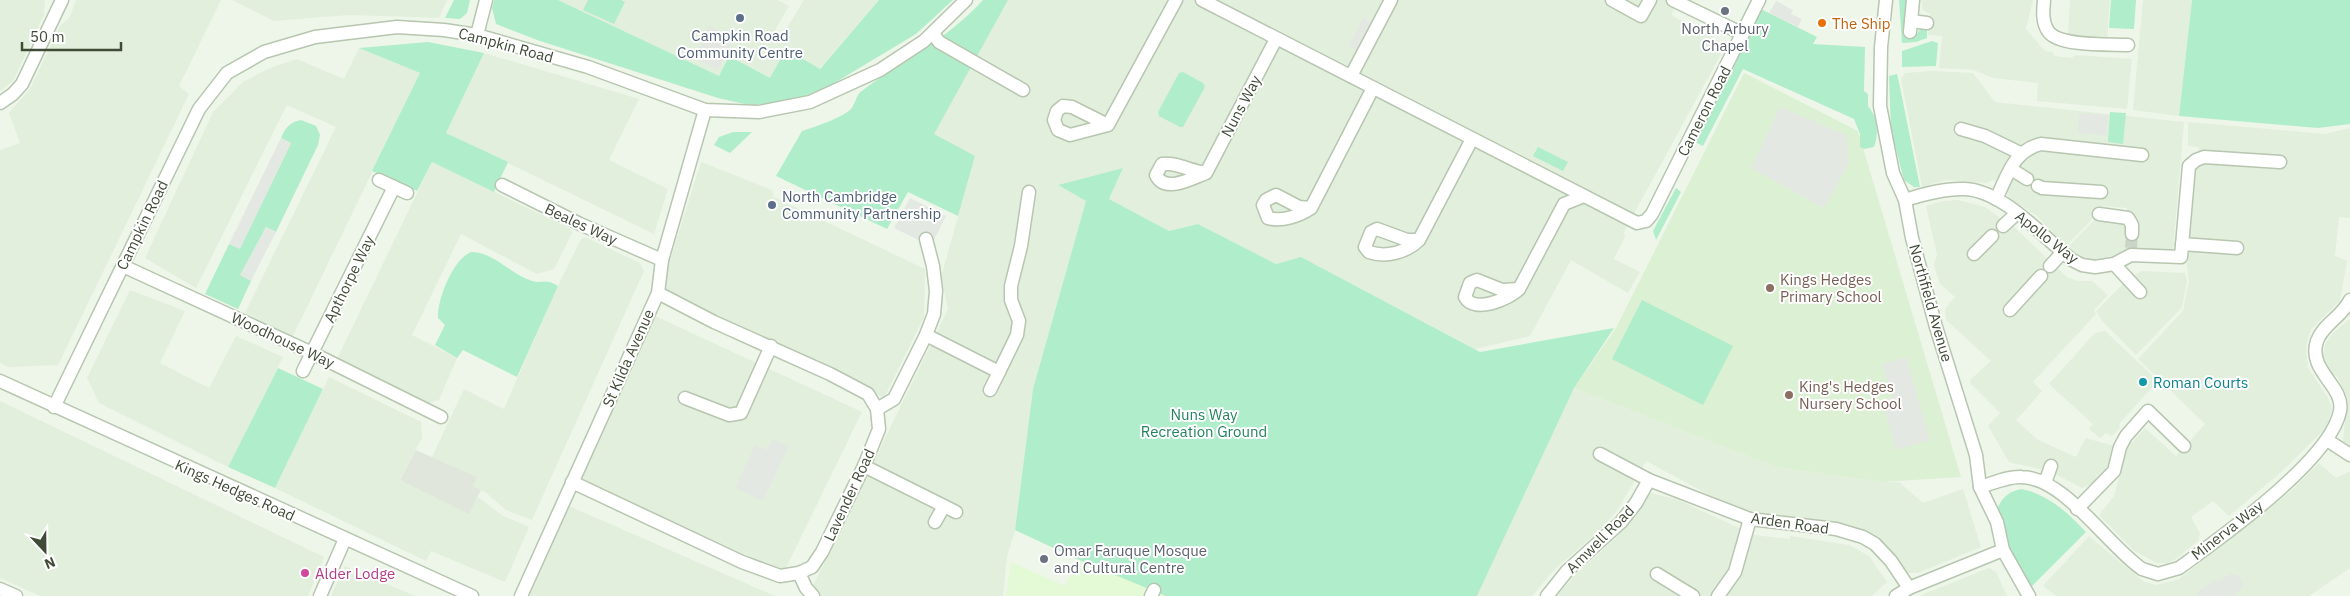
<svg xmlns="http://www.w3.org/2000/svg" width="2350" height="596" font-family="'IBM Plex Sans',sans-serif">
	<rect width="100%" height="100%" fill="#eef6ea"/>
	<!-- residential -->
	<g fill="#e2efdc">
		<polygon points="0,0 45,0 44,15 13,81 0,91"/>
		<polygon points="76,0 221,0 179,86 189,94 58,365 8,367 0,363 0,150 20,143 9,113 30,89 60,26 70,17"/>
		<polygon points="232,0 447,0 439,18 349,15 274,21"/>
		<polygon points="558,0 777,0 789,6 770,39 777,44 804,0 879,0 819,69 770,78 729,56 719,76"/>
		<polygon points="994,0 1679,0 1671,15 1726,45 1624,232 1625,237 1614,259 1640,272 1628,293 1571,260 1530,336 1475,349 1301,257 1276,264 1198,224 1169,231 1109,199 1123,168 1058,185 1086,201 1033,389 1015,530 1007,557 1003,596 808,596 948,309 941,277 975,156 863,100"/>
		<polygon points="1921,0 2033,0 2026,29 2045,51 2053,52 2054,56 2071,58 2076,55 2132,59 2127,109 2037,101 2038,83 1993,78 1974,70 1939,68 1942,36 1928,35 1930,14 1923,10"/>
		<polygon points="2070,0 2110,0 2107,39 2068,35"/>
		<polygon points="2143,0 2192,0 2179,116 2133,110"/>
		<polygon points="359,48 420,73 292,338 244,315 336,127 287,105 196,288 145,258 213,112 243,82 270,68 297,59 344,79"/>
		<polygon points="484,53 639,99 609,160 668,189 654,234 446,133"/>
		<polygon points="1932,71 1973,73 1995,102 2184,122 2173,250 2140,249 2091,261 2077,257 2067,248 2099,215 2126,218 2127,208 2099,206 2099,212 2066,246 2037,216 2009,198 2006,189 1993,180 1987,183 1946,180 1922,187 1901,79 1905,73"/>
		<polygon points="2188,122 2325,134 2350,128 2350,218 2339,217 2335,256 2347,261 2340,301 2311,329 2306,346 2308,368 2327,396 2332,407 2329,421 2323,431 2279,474 2229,516 2213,501 2191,517 2200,533 2198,541 2176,559 2168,563 2157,563 2134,551 2099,515 2114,496 2127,448 2145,428 2176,456 2205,424 2138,359 2183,311 2189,281 2187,265 2192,196 2199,147 2188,146"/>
		<polygon points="432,162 571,229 572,233 554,269 537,274 461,234 412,335 457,358 439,400 427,404 337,359"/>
		<polygon points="701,162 772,190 774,197 925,269 924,317 884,398 659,295"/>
		<polygon points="1958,200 1985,207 2015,228 2067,277 2078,281 2092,281 2108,295 2094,310 2096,314 2033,382 2042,391 2016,420 2038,440 2076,457 2086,438 2114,446 2107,468 2102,476 2088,486 2082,488 2049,471 2009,462 1988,426 2000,413 1970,383 1970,380 1991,361 1946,320 1945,309 1955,297 1940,284 1934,265 1937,255 1926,206 1943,201"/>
		<polygon points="585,237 640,263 644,271 532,520 506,510 485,492 473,486 476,477 432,457 464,389 504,409 555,292 581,239"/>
		<polygon points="2142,271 2185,273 2187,282 2182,307 2136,355 2103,322 2096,311 2128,279"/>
		<polygon points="130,290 185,311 160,363 209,388 236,336 283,357 228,467 99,403 87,378"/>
		<polygon points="653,315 862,412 784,572 581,480"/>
		<polygon points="2350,319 2350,446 2343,441 2347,397 2337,376 2333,375 2325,364 2323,355 2325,344 2333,333"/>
		<polygon points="2105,331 2158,381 2119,424 2120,428 2112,436 2106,433 2100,438 2089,429 2093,424 2049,384 2095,333"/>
		<polygon points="329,377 421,422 422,438 400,479 469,513 478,497 503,516 529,527 505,582 431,551 426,561 275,488"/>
		<polygon points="1574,388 1776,467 1881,482 1899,482 1923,503 1963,489 1981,547 1918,573 1906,573 1881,543 1847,524 1763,513 1730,506 1646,461 1617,511 1599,531 1556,568 1532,596 1477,596"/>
		<polygon points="0,401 324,557 308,596 40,596 0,578"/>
		<polygon points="2319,463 2336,478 2350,471 2350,568 2309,596 2056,596 2043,586 2089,536 2143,581 2156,585 2179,579 2292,490"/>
		<polygon points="1650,493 1676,499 1754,535 1790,539 1790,536 1849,545 1869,556 1887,582 1872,596 1557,596 1573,577 1616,538"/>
		<polygon points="569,506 775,596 530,596"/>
		<polygon points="345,566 415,596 331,596"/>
		<polygon points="1989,568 1996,572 2007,596 1919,596"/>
	</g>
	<!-- commercial -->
	<polygon fill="#e4f9d5" points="1079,560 1154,590 1167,596 1006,596 1011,562 1065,586"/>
	<!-- industrial -->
	<polygon fill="#e0e6db" points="416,450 477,477 473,486 481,490 469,514 400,480"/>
	<!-- education -->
	<polygon fill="#dcf0d3" points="1744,73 1858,131 1961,477 1881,482 1776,467 1574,388 1616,328"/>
	<!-- green -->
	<g fill="#b0edcb">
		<polygon points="454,0 470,0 467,13 460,19 445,18"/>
		<polygon points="494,0 558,0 719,76 729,56 770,78 786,49 820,69 879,0 953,0 916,34 826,88 785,103 749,105 718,98 540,41 496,24 492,8"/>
		<polygon points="588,0 621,0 625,2 614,24 583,10"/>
		<path d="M 983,0 L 1008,0 L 934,134 L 975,156 L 958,216 L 908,192 L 887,229 L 776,176 L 802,131 C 814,127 842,118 851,109 C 856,103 856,94 863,90 C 903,61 950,37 983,0 Z"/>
		<polygon points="1899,0 1907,0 1904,37 1915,38 1921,27 1927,27 1927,38 1916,42 1902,43"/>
		<polygon points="2111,0 2136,0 2134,29 2109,28"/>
		<polygon points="2192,0 2350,0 2350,124 2318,128 2179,116"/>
		<path d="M 1763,10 L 1817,37 L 1813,44 L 1865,47 L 1864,91 L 1868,94 L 1868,106 C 1878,118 1879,133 1874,147 L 1864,149 L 1860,147 L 1860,134 L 1854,119 L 1743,69 L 1703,146 L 1693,141 L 1733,69 L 1758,12 Z"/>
		<polygon points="1932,41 1938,43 1936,66 1902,67 1902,51"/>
		<polygon points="428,42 484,53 446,133 508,162 494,192 432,162 417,191 372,171 420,73 359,48"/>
		<polygon points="1183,72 1203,83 1205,87 1183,127 1180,127 1159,116 1158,112 1179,73"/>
		<polygon points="1897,74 1900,87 1920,187 1914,187 1904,180 1891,130 1889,76"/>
		<polygon points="2110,112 2126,113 2123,144 2108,142"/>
		<path d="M 301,120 L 316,126 L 320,135 L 318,145 L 276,232 L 266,227 L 241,275 L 251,281 L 238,309 L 205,294 L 229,244 L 240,248 L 291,143 L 281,138 C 285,128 290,122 301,120 Z"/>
		<polygon points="733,132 752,132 730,153 714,145 719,137"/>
		<polygon points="1538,147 1568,162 1563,171 1533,156"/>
		<polygon points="1123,168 1109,199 1169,231 1198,224 1276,264 1301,257 1480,352 1614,328 1574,388 1477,596 1166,596 1079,560 1015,530 1033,389 1086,201 1058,185"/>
		<polygon points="1676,188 1681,192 1656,240 1653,231"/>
		<path d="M 471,252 C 494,252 510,274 532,281 C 543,284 545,278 558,286 L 517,377 L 463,350 L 457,358 L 435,345 L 445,325 L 438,318 C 437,300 453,259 471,252 Z"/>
		<polygon points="1642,300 1733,346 1703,405 1612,359"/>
		<polygon points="278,368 323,389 275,488 228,467"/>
		<path d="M 2021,489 C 2048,494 2068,513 2086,532 L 2028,590 L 2009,549 L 1996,511 C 2002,498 2007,492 2021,489 Z"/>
	</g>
	<!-- parking -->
	<g fill="#e4e8e2">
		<polygon points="1776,1 1793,10 1791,14 1802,19 1798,27 1769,13"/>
		<polygon points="1363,18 1373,23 1358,51 1349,46"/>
		<polygon points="709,26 734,38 718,70 694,58"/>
		<polygon points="1780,107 1846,135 1849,163 1824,208 1751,168"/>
		<polygon points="2079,113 2108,115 2106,136 2078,133"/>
		<polygon points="281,138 291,143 240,249 229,244"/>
		<polygon points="910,198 946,216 931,246 894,228"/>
		<polygon points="266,227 276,232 251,281 240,275"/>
		<polygon points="1906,357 1930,440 1896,450 1882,401 1892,397 1882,364"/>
		<polygon points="772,439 789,446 763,501 735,488 755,445 767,450"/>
		<polygon points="2231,574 2238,575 2244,585 2234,596 2198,596 2196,593 2216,579 2218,581"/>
	</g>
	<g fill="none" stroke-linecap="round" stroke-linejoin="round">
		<!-- minor-tunnel -->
		<polyline stroke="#cbd4c6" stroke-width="12" stroke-dasharray="12 6" stroke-linecap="butt" points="2131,248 2132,234"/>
		<!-- minor casing -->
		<g stroke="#b7c6af" stroke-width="15">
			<g id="minor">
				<polyline points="1202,0 1637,223 1646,221 1652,214 1759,0"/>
				<polyline points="1612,0 1641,16 1650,0"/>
				<polyline points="1673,0 1743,34"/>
				<polyline points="1886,0 1881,47 1880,106 1893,173 1905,200 1912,238 1936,327 1976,455 1980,487 1997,522 2003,550 2029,596"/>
				<path d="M 2044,0 C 2043,11 2042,22 2048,31 C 2058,47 2110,44 2128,45"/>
				<polyline points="1911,21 1927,23"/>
				<polyline points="1910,32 1913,0"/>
				<polyline points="933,33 939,42 1023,90"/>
				<polyline points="477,35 486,0"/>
				<polyline points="1351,76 1391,0"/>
				<polyline points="0,103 13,94 22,84 62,0"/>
				<polyline points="1108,125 1072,107 1063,106 1057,111 1054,120 1058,130 1070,135 1108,125 1176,0"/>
				<polyline points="1961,129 1985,136 2020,153"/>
				<polyline points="2011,169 2027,179"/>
				<path d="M 1206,173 C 1191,171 1175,162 1162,164 L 1156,175 C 1165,194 1192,178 1206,173 L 1276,39"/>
				<polyline points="379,180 407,193"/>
				<polyline points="502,185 580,224 662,260"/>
				<polyline points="2038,186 2042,188 2101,192"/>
				<path d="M 1996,199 C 2008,175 2013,151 2041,144 L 2142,155"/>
				<path d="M 1905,200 C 1924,194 1945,188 1965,189 C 2004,191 2043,237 2072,260 L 2082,265 L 2095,267 L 2114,264 L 2131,255 L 2181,257 L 2189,166 L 2196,160 L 2204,157 L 2280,162"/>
				<path d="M 1311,208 L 1299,207 L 1276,195 L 1266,200 L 1263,205 L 1268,218 C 1282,222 1299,216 1311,208 L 1373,88"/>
				<polyline points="2099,214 2128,218 2132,225 2132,234"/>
				<polyline points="2003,226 2017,213"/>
				<path d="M 1419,240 L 1407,240 L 1377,229 L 1371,232 L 1365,247 L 1369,252 C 1386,258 1407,252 1419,240 L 1472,139"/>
				<polyline points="2182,244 2237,248"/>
				<polyline points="1974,254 1992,236"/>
				<polyline points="2114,264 2140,292"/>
				<polyline points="123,266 312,353 441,417"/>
				<polyline points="2050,266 2063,252"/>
				<path d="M 1477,280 L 1502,290 L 1519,289 C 1509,299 1474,314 1465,297 L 1470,283 Z"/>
				<polyline points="1519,289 1564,204 1584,196"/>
				<polyline points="2010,310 2041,276"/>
				<polyline points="926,335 999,372 1017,335 1019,321 1011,300 1011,286 1021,246 1029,192"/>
				<polyline points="303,371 394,187"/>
				<polyline points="0,381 472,596"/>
				<polyline points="990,390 999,372"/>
				<polyline points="685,398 729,415 741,413 771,346"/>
				<polyline points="54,407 199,109 227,73 264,52 315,37 397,27 444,30 477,35 588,67 705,110 759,112 810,102 880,70 924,41 966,0"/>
				<polyline points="877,409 894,399 926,335 934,314 936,291 933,266 926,239"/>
				<polyline points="2327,440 2350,455"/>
				<polyline points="1600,454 1649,480 1750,519 1836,529 1863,537 1875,544 1891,561 1909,588"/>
				<polyline points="864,466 956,512"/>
				<polyline points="572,482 742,562 780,576 799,573 812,567 822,552 864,466 879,429 877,409 868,394 830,374 714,322 658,293"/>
				<polyline points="2045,483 2051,466"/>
				<path d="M 1980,487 C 1994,483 2008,476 2022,477 C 2065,478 2107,545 2142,569 L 2158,574 L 2179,568 C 2220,538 2331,460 2340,411 C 2345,386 2307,371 2317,341 C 2323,324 2342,317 2350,300"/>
				<polyline points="2077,509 2114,471 2120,447 2126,436 2148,411 2184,446"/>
				<polyline points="935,522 944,506"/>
				<polyline points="799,573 806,588 813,596"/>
				<polyline points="1657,574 1693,596"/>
				<polyline points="0,589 16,596"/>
				<polyline points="320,596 345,539"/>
				<polyline points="521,596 658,293 662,260 705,110"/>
				<polyline points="1151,596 1154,590"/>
				<polyline points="1547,596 1567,571 1621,522 1636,503 1649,480"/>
				<polyline points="1718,596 1735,572 1750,519"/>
				<polyline points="1896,596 1909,588 2003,550"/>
			</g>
		</g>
		<!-- minor -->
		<use href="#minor" stroke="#fff" stroke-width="12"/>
	</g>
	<!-- markers -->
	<g fill="#6b7280" stroke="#fff" stroke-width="2">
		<circle cx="1725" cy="11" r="5"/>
		<circle cx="1044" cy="559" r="5"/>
	</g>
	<g fill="#5c6f8a" stroke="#fff" stroke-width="2">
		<circle cx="740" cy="18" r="5"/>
		<circle cx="772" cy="205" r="5"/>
	</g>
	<circle fill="#e8710a" stroke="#fff" stroke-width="2" cx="1822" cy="23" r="5"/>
	<g fill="#8d6e63" stroke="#fff" stroke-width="2">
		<circle cx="1770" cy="288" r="5"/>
		<circle cx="1789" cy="395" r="5"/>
	</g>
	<circle fill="#0f9aa8" stroke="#fff" stroke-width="2" cx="2143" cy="382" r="5"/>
	<circle fill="#d1479c" stroke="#fff" stroke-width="2" cx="305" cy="573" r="5"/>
	<g text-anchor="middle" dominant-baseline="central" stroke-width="4" stroke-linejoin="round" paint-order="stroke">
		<!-- food labels -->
		<g font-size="15" fill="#c56008" stroke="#fff" text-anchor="start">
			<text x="1832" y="23">The Ship</text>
		</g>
		<!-- worship labels -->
		<g font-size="15" fill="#5b616d" stroke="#fff">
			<text x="1725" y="28">North Arbury<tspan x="1725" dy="17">Chapel</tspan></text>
			<text x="1054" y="550" text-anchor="start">Omar Faruque Mosque<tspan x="1054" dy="17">and Cultural Centre</tspan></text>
		</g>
		<!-- service labels -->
		<g font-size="15" fill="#4e5e75" stroke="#fff">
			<text x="740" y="35">Campkin Road<tspan x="740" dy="17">Community Centre</tspan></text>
			<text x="782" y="196" text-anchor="start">North Cambridge<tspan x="782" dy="17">Community Partnership</tspan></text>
		</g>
		<!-- street labels -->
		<g font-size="15" fill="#3f4b37" stroke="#fff">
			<text transform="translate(506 45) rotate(15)">Campkin Road</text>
			<text transform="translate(1241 106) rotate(-62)">Nuns Way</text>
			<text transform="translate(1704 111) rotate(-63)">Cameron Road</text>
			<text transform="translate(581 224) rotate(25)">Beales Way</text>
			<text transform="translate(142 225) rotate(-64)">Campkin Road</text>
			<text transform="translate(2047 237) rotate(38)">Apollo Way</text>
			<text transform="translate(349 279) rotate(-64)">Apthorpe Way</text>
			<text transform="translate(1931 303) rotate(74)">Northfield Avenue</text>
			<text transform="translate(283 340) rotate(25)">Woodhouse Way</text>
			<text transform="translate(628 358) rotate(-66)">St Kilda Avenue</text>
			<text transform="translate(235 490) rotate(24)">Kings Hedges Road</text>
			<text transform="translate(849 495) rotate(-65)">Lavender Road</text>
			<text transform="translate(1790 523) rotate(8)">Arden Road</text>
			<text transform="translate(2227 530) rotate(-38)">Minerva Way</text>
			<text transform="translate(1600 539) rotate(-45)">Amwell Road</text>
		</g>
		<!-- education labels -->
		<g font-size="15" fill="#785e54" stroke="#fff" text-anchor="start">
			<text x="1780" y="279">Kings Hedges<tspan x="1780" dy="17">Primary School</tspan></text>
			<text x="1799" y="386">King's Hedges<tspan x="1799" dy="17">Nursery School</tspan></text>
		</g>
		<!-- culture labels -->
		<g font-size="15" fill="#0d838f" stroke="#fff" text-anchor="start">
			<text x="2153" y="382">Roman Courts</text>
		</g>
		<!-- park labels -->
		<g font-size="15" fill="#24835e" stroke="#fff">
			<text x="1204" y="414">Nuns Way<tspan x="1204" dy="17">Recreation Ground</tspan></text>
		</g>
		<!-- hotel labels -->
		<g font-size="15" fill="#b23c85" stroke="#fff" text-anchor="start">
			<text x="315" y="573">Alder Lodge</text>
		</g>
	</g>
	<!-- north arrow -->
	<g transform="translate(45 551) rotate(158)" stroke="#ffffff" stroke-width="4" paint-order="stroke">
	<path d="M0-4L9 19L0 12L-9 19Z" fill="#3f4b37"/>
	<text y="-8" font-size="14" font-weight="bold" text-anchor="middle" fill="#3f4b37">N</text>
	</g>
	<!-- scale -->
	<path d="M22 42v8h99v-8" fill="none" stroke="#3f4b37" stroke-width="2.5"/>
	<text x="30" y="42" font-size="15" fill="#3f4b37" stroke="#ffffff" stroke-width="4" paint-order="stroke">50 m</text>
</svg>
